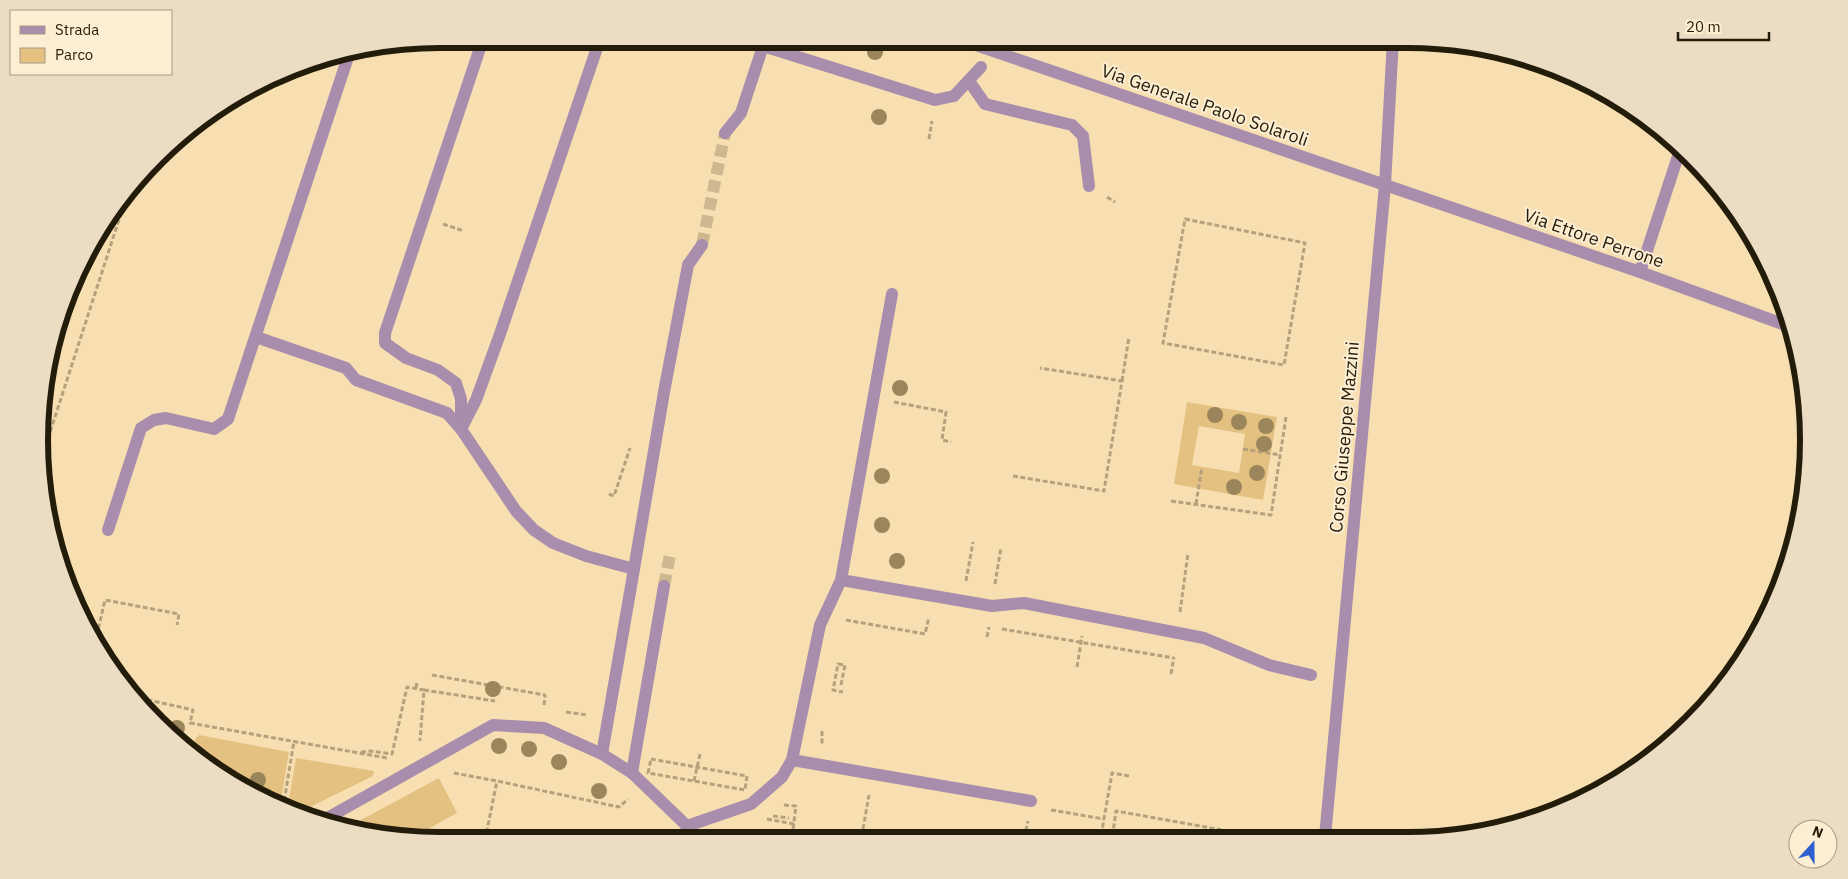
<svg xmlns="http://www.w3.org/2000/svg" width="1848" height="879" font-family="'IBM Plex Sans',sans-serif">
	<rect width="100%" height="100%" fill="#f7dfb1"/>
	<!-- green -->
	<g fill="#e4c180" fill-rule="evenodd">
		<path d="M 1187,402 L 1277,417 L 1263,500 L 1174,484 ZM 1199,426 L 1245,434 L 1239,473 L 1192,465 Z"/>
		<polygon points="199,735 289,752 280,806 251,788 192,743"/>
		<polygon points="296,758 374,771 373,776 298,813 287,810"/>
		<polygon points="439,778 457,813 412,838 362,833 346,828"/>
	</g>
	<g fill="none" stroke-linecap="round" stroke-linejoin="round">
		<!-- minor-tunnel -->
		<g stroke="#cdb890" stroke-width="12" stroke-dasharray="12 6" stroke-linecap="butt">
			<polyline points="702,245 725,133"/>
			<polyline points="664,586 670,555"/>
		</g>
		<!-- path -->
		<g stroke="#b5a27d" stroke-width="3" stroke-dasharray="5 2.5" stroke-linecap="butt">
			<polyline points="916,39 937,46"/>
			<polyline points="929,139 932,121"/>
			<polyline points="1107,197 1115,202"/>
			<polygon points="1185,219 1305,243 1284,365 1163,343"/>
			<polyline points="443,224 464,231"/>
			<polyline points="1122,381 1129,337"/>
			<polyline points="894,402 946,412 942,440 951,442"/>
			<polyline points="1243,449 1280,455"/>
			<polyline points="41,460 126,198"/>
			<polyline points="1013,476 1104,491 1122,381 1040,368"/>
			<polyline points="609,494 614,496 630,448"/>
			<polyline points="1171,501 1271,515 1286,417"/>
			<polyline points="1196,504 1202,467"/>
			<polyline points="966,581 973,542"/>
			<polyline points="995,584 1001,547"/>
			<polyline points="1180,612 1188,553"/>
			<polyline points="846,620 925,634 929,617"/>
			<polyline points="1002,629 1174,658"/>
			<polyline points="987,637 989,627"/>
			<polyline points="95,643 105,600 179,614 177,625"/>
			<polyline points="1077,667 1082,636"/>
			<polyline points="1171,674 1174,657"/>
			<polyline points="432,675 545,695 544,706"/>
			<polyline points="841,685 845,665 838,664 833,690 843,692"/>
			<polyline points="416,688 417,682"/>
			<polyline points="424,690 495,701"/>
			<polyline points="140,698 193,710 190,723 387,758"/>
			<polyline points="566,712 587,715"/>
			<polyline points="822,731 822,744"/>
			<polyline points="361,752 370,751 392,754 407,687 424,690 420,741"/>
			<polygon points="651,759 747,776 745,790 648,773"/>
			<polyline points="454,773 497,781 619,807 628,799"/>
			<polyline points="1129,776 1112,773 1102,830 1113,832 1116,811 1239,833"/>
			<polyline points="694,781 700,754"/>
			<polyline points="784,805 796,806 793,829"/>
			<polyline points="283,808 294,741"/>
			<polyline points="1051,810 1104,819"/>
			<polyline points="773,816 789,818"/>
			<polyline points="767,819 794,824"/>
			<polyline points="863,829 869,795"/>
			<polyline points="1024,838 1028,821"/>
			<polyline points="485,840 497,781"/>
		</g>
		<!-- minor -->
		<g stroke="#a98dac" stroke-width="12">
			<polyline points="483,39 385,333 385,343 406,358 438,370 456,383 461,399 461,429 516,511 534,530 553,543 586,556 634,569 602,754"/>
			<polyline points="758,39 763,46 935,100 954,96 981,67"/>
			<polyline points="958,39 1640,272 1791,327"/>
			<polyline points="969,81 985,104 1072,125 1083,136 1089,186"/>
			<polyline points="725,133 741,113 763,46"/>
			<polyline points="1640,272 1681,147"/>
			<polyline points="256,337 346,368 356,380 447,413 461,429 476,400 500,334 600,39"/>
			<polyline points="108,530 141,428 154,420 166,418 214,429 228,419 349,54"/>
			<polyline points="634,569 664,392 688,265 702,245"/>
			<polyline points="841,580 992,606 1024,603 1204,638 1269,665 1311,675"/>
			<polyline points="792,760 1031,801"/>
			<polyline points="632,773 664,586"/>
			<polyline points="322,821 493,725 544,728 602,754 632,773 687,826 685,839"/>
			<polyline points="687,826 751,804 782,777 792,760 820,625 841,580 892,294"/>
			<polyline points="1325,837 1385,185 1393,39"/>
		</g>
	</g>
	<!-- trees -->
	<g fill="#9b865b">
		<circle cx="875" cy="52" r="8"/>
		<circle cx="879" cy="117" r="8"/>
		<circle cx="900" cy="388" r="8"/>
		<circle cx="1215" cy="415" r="8"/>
		<circle cx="1239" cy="422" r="8"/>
		<circle cx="1266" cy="426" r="8"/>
		<circle cx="1264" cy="444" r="8"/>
		<circle cx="1257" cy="473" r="8"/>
		<circle cx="882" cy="476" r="8"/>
		<circle cx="1234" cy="487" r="8"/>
		<circle cx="882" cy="525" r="8"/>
		<circle cx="897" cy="561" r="8"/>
		<circle cx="493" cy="689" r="8"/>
		<circle cx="177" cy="728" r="8"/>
		<circle cx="499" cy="746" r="8"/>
		<circle cx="529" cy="749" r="8"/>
		<circle cx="559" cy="762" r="8"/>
		<circle cx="258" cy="780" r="8"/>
		<circle cx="599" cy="791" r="8"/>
	</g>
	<g text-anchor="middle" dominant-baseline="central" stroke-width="4" stroke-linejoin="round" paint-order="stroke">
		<!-- street labels -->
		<g font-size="18" fill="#241c0a" stroke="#fceed3">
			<text transform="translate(1205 105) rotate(19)">Via Generale Paolo Solaroli</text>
			<text transform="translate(1594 238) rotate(19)">Via Ettore Perrone</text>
			<text transform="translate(1344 437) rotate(-85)">Corso Giuseppe Mazzini</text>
		</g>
	</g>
	<!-- crop -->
	<path d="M0 0H1848V879H0ZM440 48H1408A392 392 0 0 1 1800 440V440A392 392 0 0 1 1408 832H440A392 392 0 0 1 48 440V440A392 392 0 0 1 440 48Z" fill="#ebddc3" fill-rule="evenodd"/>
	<path fill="none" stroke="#241c0a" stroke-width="6" d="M440 48H1408A392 392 0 0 1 1800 440V440A392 392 0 0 1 1408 832H440A392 392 0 0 1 48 440V440A392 392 0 0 1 440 48Z"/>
	<!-- legend -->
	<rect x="10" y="10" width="162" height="65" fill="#fceed3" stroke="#a69a83"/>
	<rect x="20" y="26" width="25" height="8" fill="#a98dac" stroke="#a69a83"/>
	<text x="55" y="35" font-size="15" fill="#241c0a">Strada</text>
	<rect x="20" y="48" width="25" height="15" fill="#e4c180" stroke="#a69a83"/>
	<text x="55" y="60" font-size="15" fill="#241c0a">Parco</text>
	<!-- north arrow -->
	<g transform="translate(1813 844) rotate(21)"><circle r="24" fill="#fceed3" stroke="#a69a83"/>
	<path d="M0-4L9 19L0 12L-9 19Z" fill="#2d60ce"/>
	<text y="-8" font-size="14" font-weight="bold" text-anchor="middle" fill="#241c0a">N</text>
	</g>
	<!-- scale -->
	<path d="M1678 32v8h91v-8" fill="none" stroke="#241c0a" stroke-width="2.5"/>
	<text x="1686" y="32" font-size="15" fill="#241c0a" stroke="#fceed3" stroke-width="4" paint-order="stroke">20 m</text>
</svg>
